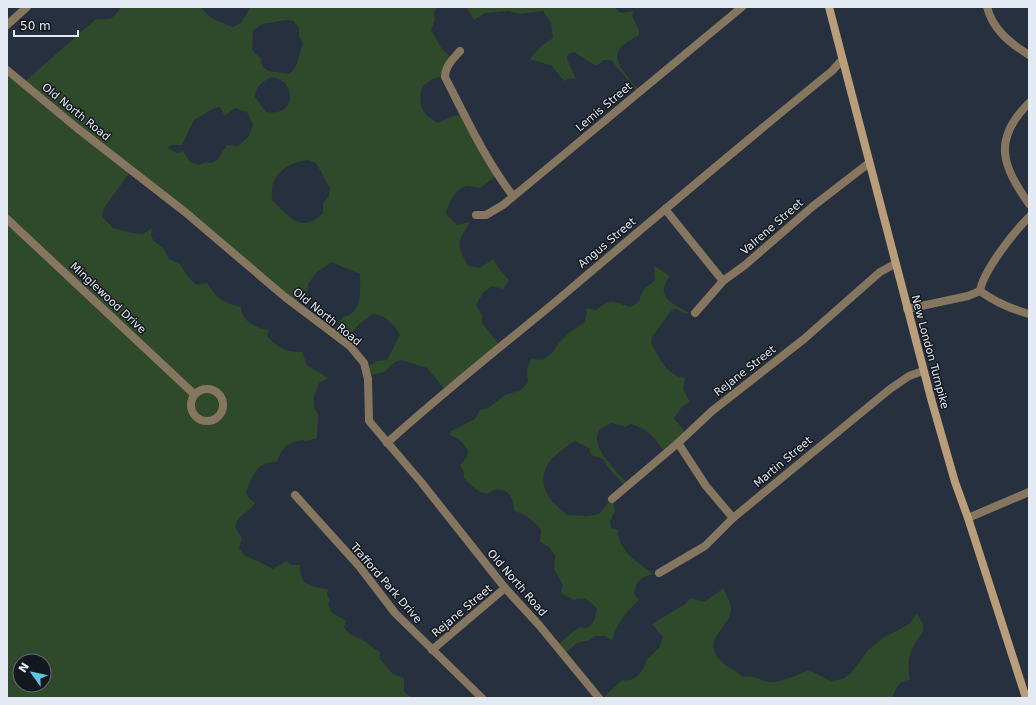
<svg xmlns="http://www.w3.org/2000/svg" width="1036" height="705" font-family="'DejaVu Sans',sans-serif">
	<rect width="100%" height="100%" fill="#26303e"/>
	<!-- green -->
	<g fill="#2f4a2a" fill-rule="evenodd">
		<path d="M 121,7 L 201,7 C 207,18 222,23 233,27 L 241,23 L 251,7 L 437,7 L 434,13 L 435,20 L 431,30 L 442,49 L 456,62 L 445,76 L 432,79 L 422,87 C 418,105 421,114 438,123 L 454,116 L 463,115 L 496,176 L 480,188 C 476,188 471,186 467,186 C 456,188 447,205 446,214 L 457,225 L 470,222 C 457,243 456,244 468,266 L 480,268 L 493,259 L 498,267 L 509,280 L 503,289 L 492,286 L 483,293 L 476,305 L 482,315 L 482,323 L 500,346 L 445,390 L 427,368 L 401,360 L 395,362 L 384,372 L 367,376 L 367,367 L 377,361 L 387,360 L 400,335 C 394,324 385,314 372,314 L 358,325 L 345,342 L 332,332 L 343,317 C 363,313 360,290 360,274 L 331,262 L 316,273 L 308,284 L 308,291 L 297,304 L 130,172 L 104,208 L 102,216 L 113,228 L 132,233 L 143,234 L 152,228 C 149,243 157,241 164,249 C 166,252 167,256 169,259 L 180,264 C 185,273 189,279 197,285 L 207,283 C 218,299 222,302 241,307 C 241,321 257,329 269,330 L 267,336 C 275,347 289,353 302,352 L 307,365 L 328,378 L 319,383 L 314,396 L 314,408 L 318,414 L 317,438 L 306,441 L 303,440 C 288,442 282,447 277,462 C 258,460 251,477 246,493 L 249,498 L 255,503 C 249,513 238,514 235,527 L 242,538 L 239,548 L 245,556 L 258,561 L 273,569 L 286,561 L 292,565 L 300,565 C 299,586 311,587 328,589 L 327,595 L 330,600 L 328,604 L 331,612 L 346,621 L 344,627 C 353,640 359,636 367,643 C 372,647 375,649 380,652 L 379,658 L 393,674 L 404,678 L 404,691 L 411,698 L 7,698 L 7,74 L 21,85 L 96,19 C 109,21 114,18 121,7 ZM 286,20 L 293,21 L 299,28 L 299,36 L 303,43 L 296,66 L 290,74 L 268,71 L 262,66 L 261,59 L 252,50 L 253,31 L 262,24 ZM 272,77 C 297,81 297,117 266,112 L 255,97 C 256,85 262,82 272,77 ZM 220,107 L 225,116 L 235,108 L 247,112 L 253,124 L 249,136 L 238,146 L 227,145 L 217,160 L 212,163 L 206,162 L 199,165 L 190,162 L 183,151 L 177,153 L 168,148 L 172,145 L 182,145 L 194,120 C 203,116 210,108 220,107 ZM 308,160 L 316,163 L 330,188 L 329,196 L 323,204 L 323,213 C 301,235 289,216 272,200 C 272,195 271,188 273,184 C 279,168 293,162 308,160 ZM 20,661 L 44,661 L 44,685 L 20,685 Z"/>
		<path d="M 466,7 L 614,7 L 621,13 L 634,11 L 632,16 L 639,30 L 639,35 C 633,39 622,44 619,50 C 611,62 631,80 639,90 L 637,91 L 611,60 L 604,60 L 596,66 L 574,52 L 568,54 L 567,59 L 576,79 L 570,78 L 564,81 L 552,66 L 530,59 L 540,47 L 553,38 L 551,22 L 543,11 L 519,14 L 509,11 L 485,13 L 474,20 Z"/>
		<path d="M 654,266 L 670,276 C 654,297 672,303 689,313 L 686,314 L 676,309 L 672,310 L 652,337 L 651,343 C 660,358 666,376 685,378 L 683,389 L 690,402 L 682,407 L 674,418 L 686,433 L 665,452 C 655,438 648,429 631,424 L 625,427 L 612,423 L 600,429 C 599,431 597,435 597,438 C 596,452 618,473 627,483 L 625,486 L 611,471 L 603,459 L 591,455 L 589,448 L 575,441 C 554,454 533,471 549,497 C 553,504 561,509 567,515 L 588,516 L 599,514 L 612,498 L 615,511 L 610,521 L 611,528 L 618,530 C 617,550 639,564 654,574 C 641,577 636,581 634,594 L 639,600 C 626,612 617,623 612,640 L 605,636 L 595,636 L 590,640 L 577,643 L 564,654 L 556,646 L 579,627 C 592,631 595,620 597,609 C 590,601 585,596 574,600 L 561,593 L 563,585 L 554,569 L 555,555 L 549,547 L 540,542 L 541,530 C 534,521 526,514 514,511 C 514,494 503,483 487,494 C 477,492 471,485 464,478 L 464,472 L 460,465 L 467,457 L 468,450 L 459,439 L 450,435 L 451,431 L 475,419 L 480,410 L 488,408 L 505,395 L 521,390 L 528,382 L 527,369 L 531,359 L 543,360 L 552,353 L 559,343 L 570,332 L 584,323 L 587,314 L 586,308 L 596,310 C 610,299 613,301 629,307 C 644,301 637,301 643,291 C 645,287 652,284 655,280 Z"/>
		<path d="M 724,588 C 725,594 731,602 731,608 C 732,628 697,640 723,663 C 729,669 737,670 743,677 C 754,674 759,681 770,682 C 780,683 800,674 809,670 L 831,681 L 843,679 L 852,672 L 868,650 L 883,638 L 909,624 L 917,614 L 923,624 L 923,632 C 909,650 907,658 910,680 C 899,680 896,688 892,698 L 603,698 L 622,680 C 635,683 644,671 647,659 L 659,648 L 663,637 L 652,624 L 685,604 L 691,598 L 704,602 Z"/>
	</g>
	<g fill="none" stroke-linecap="round" stroke-linejoin="round">
		<!-- street -->
		<g stroke="#87765f" stroke-width="8">
			<path d="M 987,7 C 993,30 1010,43 1029,55"/>
			<polyline points="7,25 27,7"/>
			<path d="M 460,51 C 453,59 445,66 445,77 C 466,118 485,159 513,196"/>
			<polyline points="7,70 77,128 185,212 285,297 350,346 364,363 368,379 369,421 421,482 505,588 539,625 599,698"/>
			<path d="M 1029,103 C 992,140 1002,165 1029,204"/>
			<polyline points="665,209 723,281"/>
			<polyline points="476,215 486,215 503,205 742,7"/>
			<polyline points="7,219 194,394"/>
			<path d="M 980,291 C 983,271 1014,232 1029,217"/>
			<path d="M 980,291 C 995,302 1011,309 1029,314"/>
			<polyline points="907,309 968,296 980,291"/>
			<polyline points="695,313 723,281 745,265 812,207 869,163"/>
			<circle cx="207" cy="405" r="16"/>
			<path d="M 387,443 C 441,394 498,349 554,303 C 646,225 738,147 832,71 L 842,60"/>
			<polyline points="678,443 706,486 733,518"/>
			<polyline points="295,495 359,566 395,613 482,698"/>
			<polyline points="612,499 678,443 712,411 804,339 880,272 895,264"/>
			<polyline points="968,518 1029,492"/>
			<polyline points="659,573 705,546 733,518 890,389 909,376 923,371"/>
			<polyline points="432,650 505,588"/>
		</g>
		<!-- secondary -->
		<polyline stroke="#b99e79" stroke-width="8" points="829,7 932,402 955,482 968,518 1026,698"/>
	</g>
	<g text-anchor="middle" dominant-baseline="central" stroke-width="3" stroke-linejoin="round" paint-order="stroke">
		<!-- street labels -->
		<g font-size="11" fill="#e4eaf4" stroke="#13181e">
			<text transform="translate(604 107) rotate(-40)">Lemis Street</text>
			<text transform="translate(76 112) rotate(39)">Old North Road</text>
			<text transform="translate(772 227) rotate(-41)">Valrene Street</text>
			<text transform="translate(607 243) rotate(-40)">Angus Street</text>
			<text transform="translate(108 298) rotate(43)">Minglewood Drive</text>
			<text transform="translate(327 317) rotate(39)">Old North Road</text>
			<text transform="translate(930 352) rotate(75)">New London Turnpike</text>
			<text transform="translate(745 371) rotate(-38)">Rejane Street</text>
			<text transform="translate(783 462) rotate(-40)">Martin Street</text>
			<text transform="translate(386 583) rotate(49)">Trafford Park Drive</text>
			<text transform="translate(517 583) rotate(49)">Old North Road</text>
			<text transform="translate(462 611) rotate(-40)">Rejane Street</text>
		</g>
	</g>
	<!-- border -->
	<rect width="1036" height="705" fill="none" stroke="#e4eaf4" stroke-width="16"/>
	<!-- north arrow -->
	<g transform="translate(32 673) rotate(303)"><circle r="19" fill="#13181e" stroke="#676c74"/>
	<path d="M0-3L7 15L0 10L-7 15Z" fill="#5cc7e7"/>
	<text y="-6" font-size="11" font-weight="bold" text-anchor="middle" fill="#e4eaf4">N</text>
	</g>
	<!-- scale -->
	<path d="M14 30v6h64v-6" fill="none" stroke="#e4eaf4" stroke-width="2"/>
	<text x="20" y="30" font-size="12" fill="#e4eaf4" stroke="#13181e" stroke-width="3" paint-order="stroke">50 m</text>
</svg>
